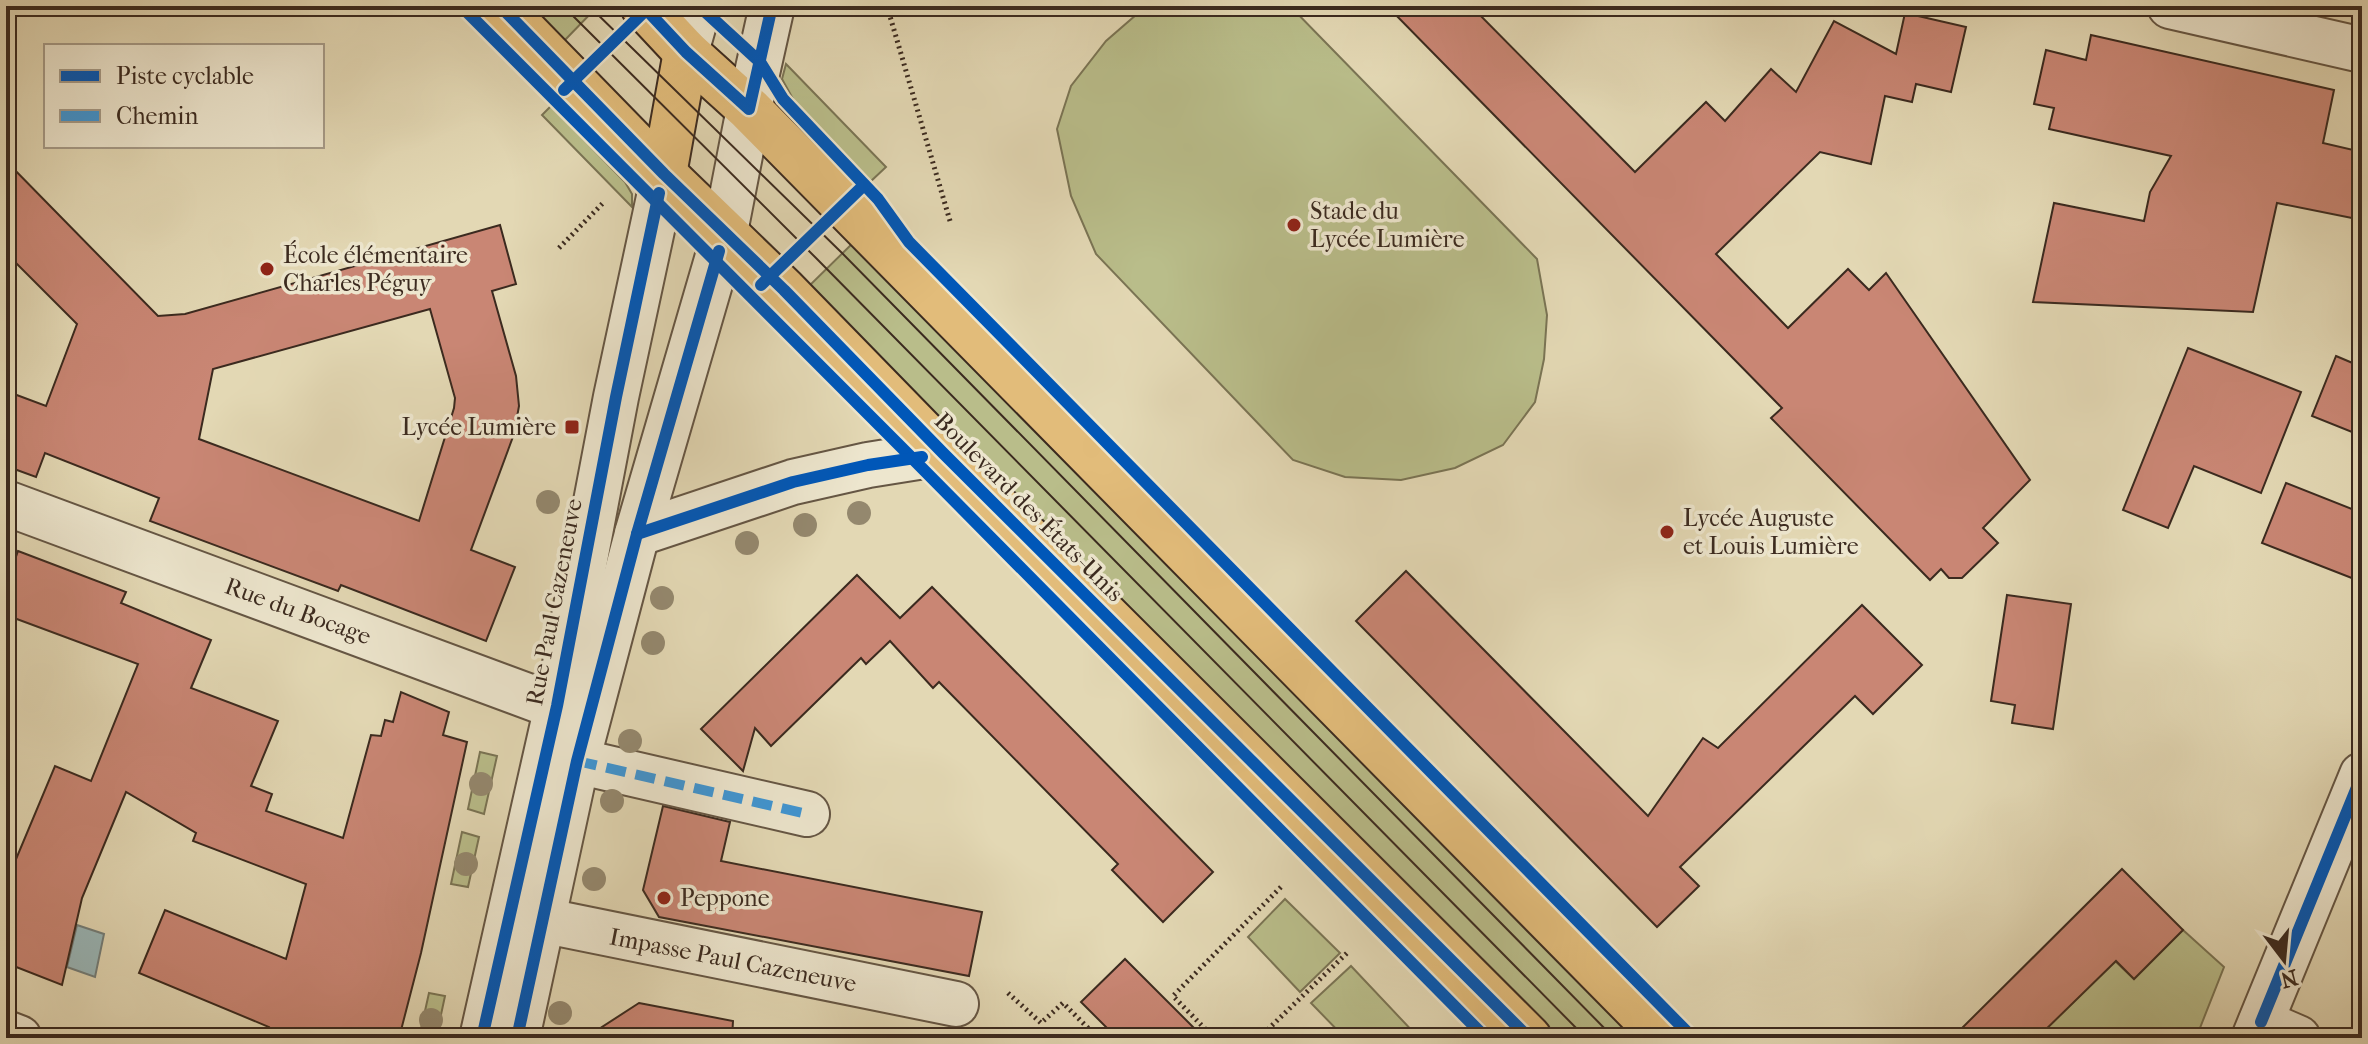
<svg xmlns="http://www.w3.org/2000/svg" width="2368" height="1044" font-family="'IM FELL French Canon',serif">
	<rect width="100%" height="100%" fill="#e3d8b4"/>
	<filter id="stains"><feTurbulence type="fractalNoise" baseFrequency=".0025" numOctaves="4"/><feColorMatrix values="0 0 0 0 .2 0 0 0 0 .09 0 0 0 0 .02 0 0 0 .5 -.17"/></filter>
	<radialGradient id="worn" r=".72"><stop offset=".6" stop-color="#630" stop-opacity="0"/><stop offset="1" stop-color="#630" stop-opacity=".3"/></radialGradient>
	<!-- green -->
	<g fill="#b9bd8a" stroke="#7a7454" stroke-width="2">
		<polygon points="528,6 598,6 563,42"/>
		<polygon points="1156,6 1290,6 1537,259 1547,315 1544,359 1535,402 1503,445 1455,468 1401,480 1345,477 1293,460 1096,254 1071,196 1057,129 1071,86 1106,41 1144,8"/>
		<polygon points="786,64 886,167 870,182 798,108 782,79"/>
		<polygon points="551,106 625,182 632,194 632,207 542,115"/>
		<polygon points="859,237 1649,1038 1548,1038 807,288"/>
		<polygon points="480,752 497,756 484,814 468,809"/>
		<polygon points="462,832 479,837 468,887 451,884"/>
		<polygon points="1285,899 1340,953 1300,992 1248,937"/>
		<polygon points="2183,930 2224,967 2196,1038 2053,1038 2045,1030 2115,961 2134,979"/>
		<polygon points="1351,966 1418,1037 1417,1038 1345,1038 1311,1003"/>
		<polygon points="429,993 445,996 436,1038 419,1038"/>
	</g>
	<!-- water -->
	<polygon fill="#9ab7b8" stroke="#747f7b" stroke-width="2" points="77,925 104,934 95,977 67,967"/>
	<!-- building -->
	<g fill="#c98674" stroke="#3b2a1f" stroke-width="2" fill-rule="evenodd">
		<polygon points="1387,6 1471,6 1635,172 1706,102 1725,121 1771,69 1796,92 1834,21 1896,54 1905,13 1966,27 1951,92 1916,84 1912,102 1885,96 1871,164 1820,152 1716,254 1788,328 1848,269 1869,290 1886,273 2030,480 1983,528 1998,543 1962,578 1949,578 1941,569 1930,580 1771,418 1782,408"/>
		<polygon points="2091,35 2334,90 2323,143 2362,152 2362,220 2277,203 2253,312 2033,302 2054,203 2144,221 2150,192 2171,156 2049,129 2054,108 2034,104 2046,50 2086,60"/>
		<path d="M 6,161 L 158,316 L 185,314 L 500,225 L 516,284 L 492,291 L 516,376 L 519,406 L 514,434 L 471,550 L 515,567 L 486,641 L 341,585 L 338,591 L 150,521 L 159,498 L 45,453 L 36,477 L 6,466 L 6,391 L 46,406 L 77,324 L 6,253 ZM 430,309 L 455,398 L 454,408 L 419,521 L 199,439 L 213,369 Z"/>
		<polygon points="2188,348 2301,392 2261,493 2194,466 2168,528 2123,510"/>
		<polygon points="2336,356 2362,367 2362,436 2312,416"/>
		<polygon points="2286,483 2362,513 2362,582 2262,543"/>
		<polygon points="18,551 126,592 121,603 211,640 191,688 278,721 251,786 272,794 266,811 343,838 371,735 381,736 385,720 393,722 401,692 449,712 443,735 467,742 421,953 399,1038 267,1038 269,1027 139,973 165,910 286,959 306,884 193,841 196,833 126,792 82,898 62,985 6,963 6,861 14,864 55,766 91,781 138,664 6,615 6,585"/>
		<polygon points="1406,571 1648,816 1703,738 1718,748 1862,605 1922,665 1873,714 1855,696 1680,867 1699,886 1657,927 1356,621"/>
		<polygon points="857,575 900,618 932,587 1213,872 1163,922 1112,870 1118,864 939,682 933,688 890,641 866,664 861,658 771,746 755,728 743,771 701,729"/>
		<polygon points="2007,595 2071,604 2053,729 2012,723 2015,705 1991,701"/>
		<polygon points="663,806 730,822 721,861 982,912 969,976 659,917 643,890"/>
		<polygon points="2122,869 2183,930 2134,979 2116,961 2037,1038 1952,1038"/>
		<polygon points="1125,959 1204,1038 1117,1038 1081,1002"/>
		<polygon points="639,1003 733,1021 732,1038 585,1038"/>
	</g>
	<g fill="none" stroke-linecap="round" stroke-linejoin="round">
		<!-- minor casing -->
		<g stroke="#655644" stroke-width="48">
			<g id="minor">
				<polyline points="2170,6 2362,50"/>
				<polyline points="686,52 699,6"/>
				<polyline points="6,503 584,717"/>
				<polyline points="637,534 793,482 868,465 943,453"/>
				<polyline points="577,761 807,814"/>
				<polyline points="512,914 956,1004"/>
				<polyline points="2261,1022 2298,1038"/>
				<polyline points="6,1033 19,1038"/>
				<polyline points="482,1038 557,706 616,397 664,174"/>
				<polyline points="517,1038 577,761 637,534 725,232 749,109 772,6"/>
				<polyline points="2254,1038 2362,775"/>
			</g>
		</g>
		<!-- major casing -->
		<g stroke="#3b2a1f" stroke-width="48">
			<g id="major">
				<polyline points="500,6 664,174 784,290 943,453 1529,1038"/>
				<polyline points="643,6 686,52 749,109 1665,1038"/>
				<polyline points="664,174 686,52"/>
			</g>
		</g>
		<!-- path -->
		<g stroke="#3b2a1f" stroke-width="5" stroke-dasharray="2 4" stroke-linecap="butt">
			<polyline points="887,6 950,221"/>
			<polyline points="559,248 603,203"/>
			<polyline points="1008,993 1041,1023 1063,1003 1098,1038"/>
			<polyline points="1214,1038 1173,996 1281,887"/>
			<polyline points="1259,1038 1347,953"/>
			<polyline points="1426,1038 1429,1035"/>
		</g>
		<!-- minor -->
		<use href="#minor" stroke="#ede6ce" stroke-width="44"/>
		<!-- major -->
		<use href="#major" stroke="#e2bc7a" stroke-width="44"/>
		<!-- tram -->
		<g stroke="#3b2a1f" stroke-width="2">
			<polyline points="563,6 816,258 1586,1038"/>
			<polyline points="589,6 842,253 1614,1038"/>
		</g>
		<!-- quiet -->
		<polyline stroke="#3e96d5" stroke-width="10" stroke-dasharray="20 10" stroke-linecap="butt" points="577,761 807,814"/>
		<!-- cycleway casing -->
		<g stroke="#ede6ce" stroke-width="17">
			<g id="cycleway">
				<polyline points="461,6 912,458 1486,1038"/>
				<polyline points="500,6 664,174 784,290 943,453 1529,1038"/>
				<polyline points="643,6 686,52 749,109 772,6"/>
				<polyline points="699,6 760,62 783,99 878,199 909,242 1693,1038"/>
				<polyline points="564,90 650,6"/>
				<polyline points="761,285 864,185"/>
				<polyline points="637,534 793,482 868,465 922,457"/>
				<polyline points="2261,1022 2362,775"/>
				<polyline points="482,1038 557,706 616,397 659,193"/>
				<polyline points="517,1038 577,761 637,534 719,251"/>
			</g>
		</g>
		<!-- cycleway -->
		<use href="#cycleway" stroke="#0057b8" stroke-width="12"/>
	</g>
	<!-- trees -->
	<g fill="#94886e">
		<circle cx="548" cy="502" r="12"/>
		<circle cx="859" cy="513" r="12"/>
		<circle cx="805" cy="525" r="12"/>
		<circle cx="747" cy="543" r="12"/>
		<circle cx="662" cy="598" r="12"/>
		<circle cx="653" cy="643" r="12"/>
		<circle cx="630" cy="741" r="12"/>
		<circle cx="481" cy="784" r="12"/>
		<circle cx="612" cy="801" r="12"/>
		<circle cx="466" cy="864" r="12"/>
		<circle cx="594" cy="879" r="12"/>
		<circle cx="560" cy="1013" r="12"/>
		<circle cx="431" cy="1020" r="12"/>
	</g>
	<!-- markers -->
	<g fill="#8f2418" stroke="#ede6ce" stroke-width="3">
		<circle cx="1294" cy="225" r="8"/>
		<circle cx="267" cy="269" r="8"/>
		<rect x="564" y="419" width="16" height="16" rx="4"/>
		<circle cx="1667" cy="532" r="8"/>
		<circle cx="664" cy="898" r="8"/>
	</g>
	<g text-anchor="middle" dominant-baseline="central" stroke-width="7" stroke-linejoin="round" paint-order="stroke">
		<!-- poi labels -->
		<g font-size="24" fill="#3b2a1f" stroke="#ede6ce" text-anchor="start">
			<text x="1310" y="211">Stade du<tspan x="1310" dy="28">Lycée Lumière</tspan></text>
			<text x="283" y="255">École élémentaire<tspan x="283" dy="28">Charles Péguy</tspan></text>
			<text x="556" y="427" text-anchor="end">Lycée Lumière</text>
			<text x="1683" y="518">Lycée Auguste<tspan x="1683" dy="28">et Louis Lumière</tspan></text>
			<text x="680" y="898">Peppone</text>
		</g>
		<!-- street labels -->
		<g font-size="24" fill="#3b2a1f" stroke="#ede6ce">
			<text transform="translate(1029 507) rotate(45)">Boulevard des États-Unis</text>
			<text transform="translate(554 602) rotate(-79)">Rue Paul Cazeneuve</text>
			<text transform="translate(298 611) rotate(20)">Rue du Bocage</text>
			<text transform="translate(733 960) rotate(11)">Impasse Paul Cazeneuve</text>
		</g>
	</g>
	<!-- margin -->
	<rect width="2368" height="1044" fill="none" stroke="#e3d8b4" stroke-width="32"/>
	<rect x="8" y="8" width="2352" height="1028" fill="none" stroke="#3b2a1f" stroke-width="4"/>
	<rect x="16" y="16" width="2336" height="1012" fill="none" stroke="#3b2a1f" stroke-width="2"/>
	<!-- legend -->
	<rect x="44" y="44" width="280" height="104" fill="#ede6ce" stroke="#a69b88" stroke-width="2"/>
	<rect x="60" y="70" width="40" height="12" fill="#0057b8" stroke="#a69b88" stroke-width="2"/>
	<text x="116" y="84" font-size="24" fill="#3b2a1f">Piste cyclable</text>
	<rect x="60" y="110" width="40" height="12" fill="#3e96d5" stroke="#a69b88" stroke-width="2"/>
	<text x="116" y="124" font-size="24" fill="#3b2a1f">Chemin</text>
	<!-- north arrow -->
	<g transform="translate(2284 960) rotate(164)" stroke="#ede6ce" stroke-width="6" paint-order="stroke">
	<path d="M0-6L14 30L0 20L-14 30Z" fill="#3b2a1f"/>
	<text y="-12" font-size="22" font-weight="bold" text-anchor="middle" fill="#3b2a1f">N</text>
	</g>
	<rect width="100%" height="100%" filter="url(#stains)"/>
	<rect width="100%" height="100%" fill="url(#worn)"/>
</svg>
